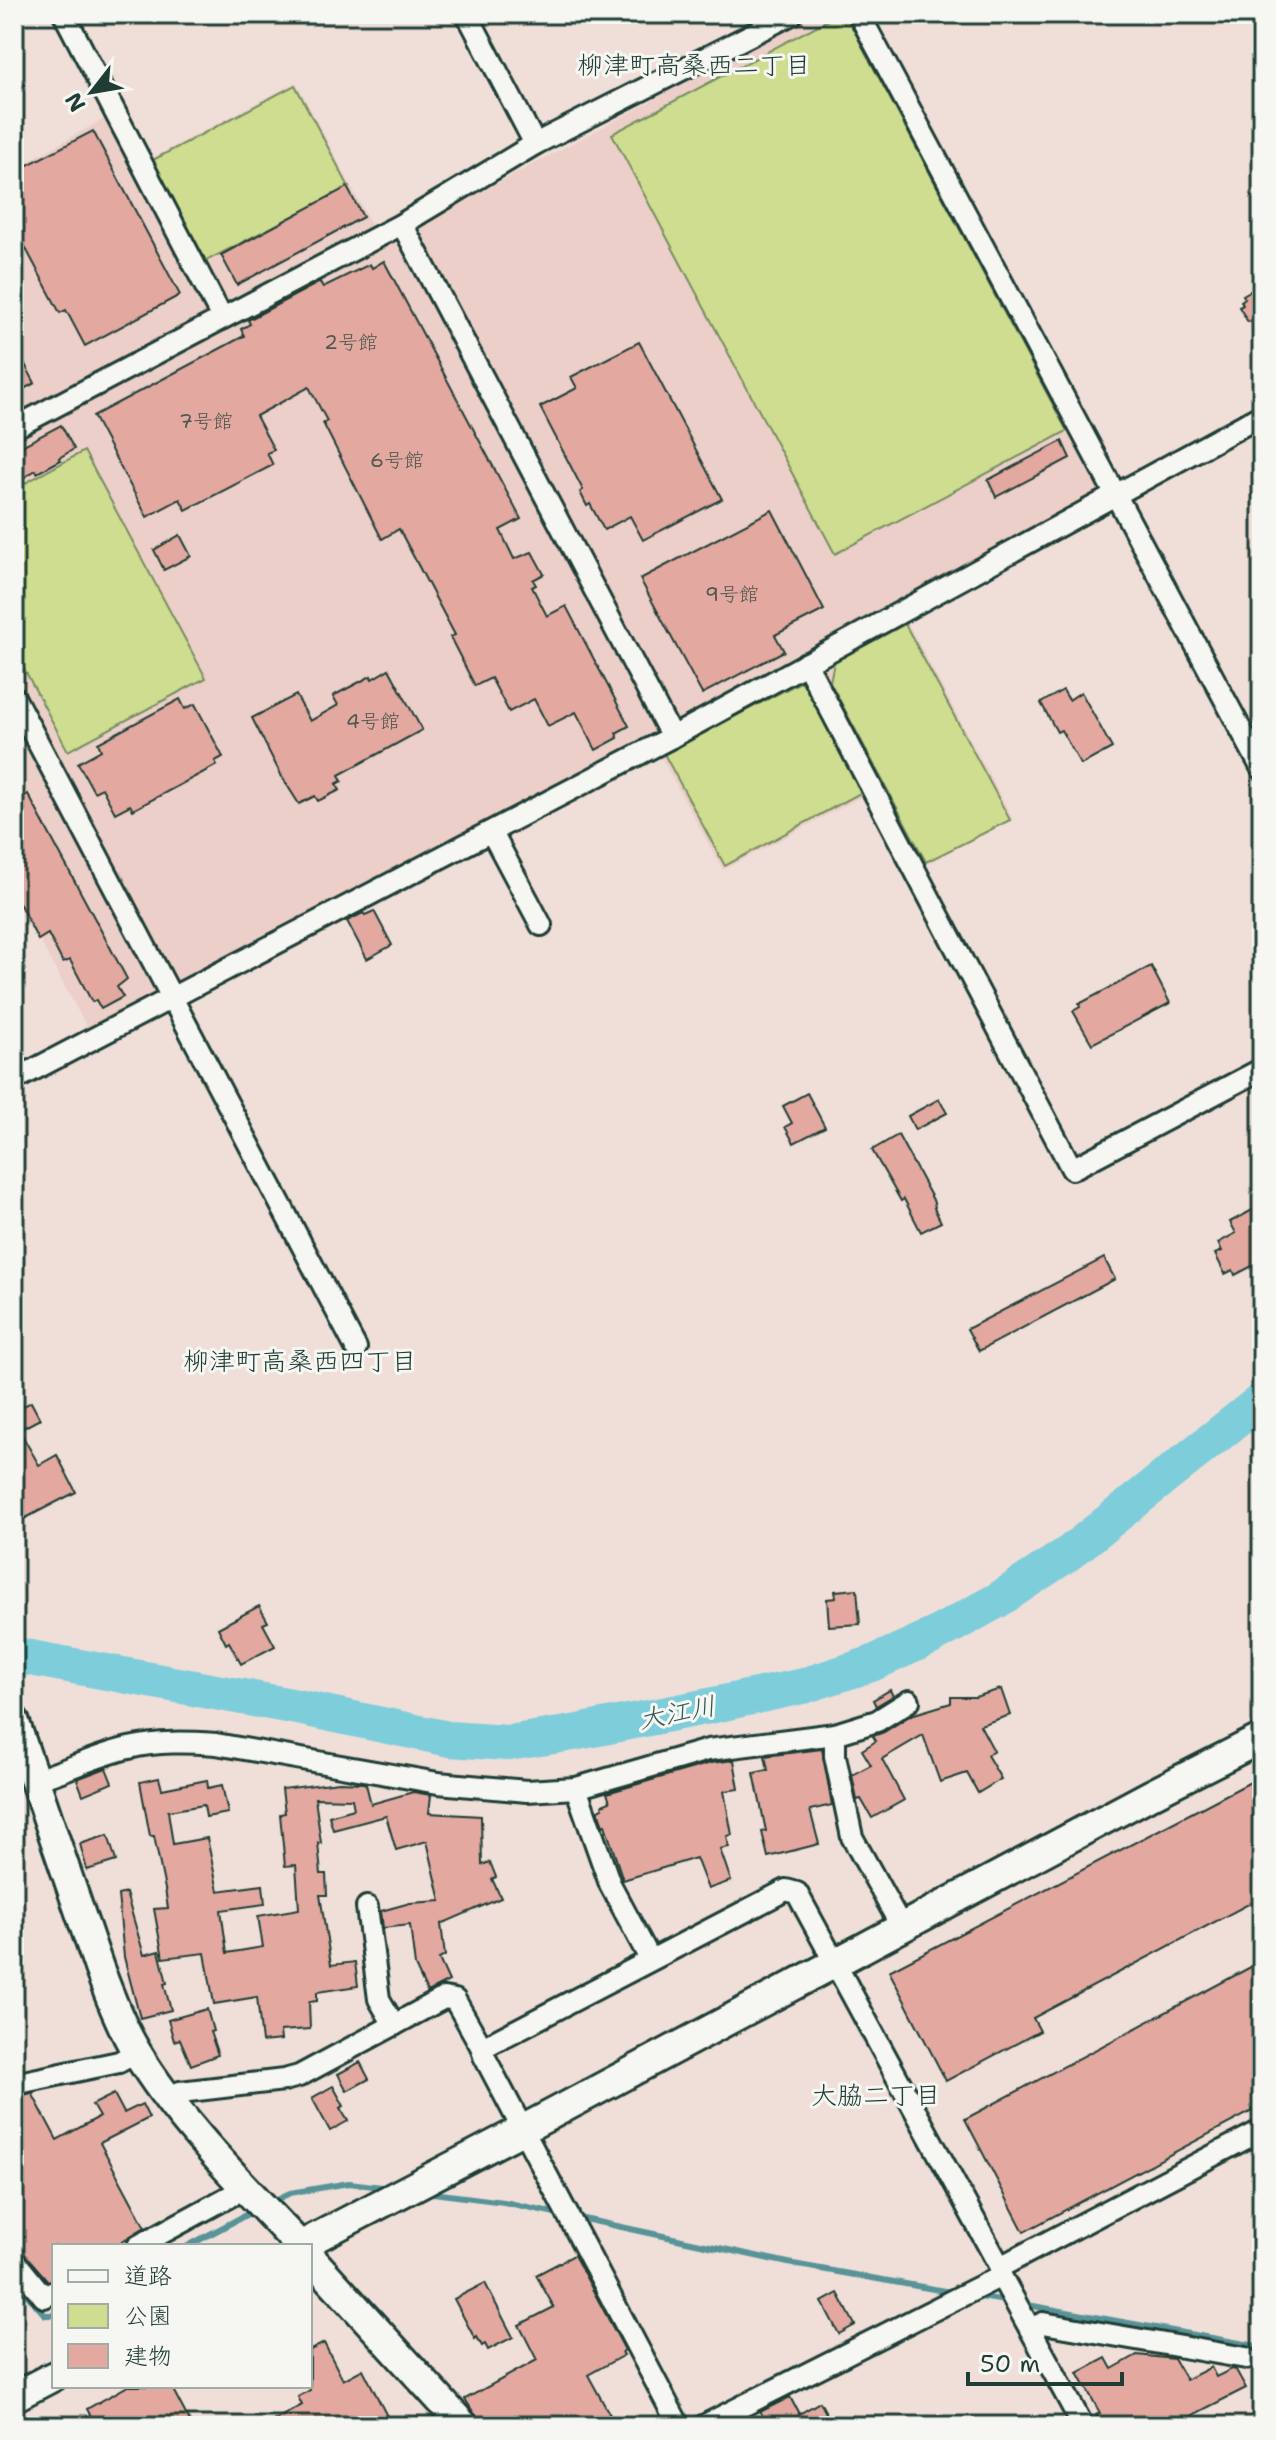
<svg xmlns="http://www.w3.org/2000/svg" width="1276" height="2440" font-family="'Shantell Sans','Klee One',sans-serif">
	<rect width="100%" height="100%" fill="#f0dfd9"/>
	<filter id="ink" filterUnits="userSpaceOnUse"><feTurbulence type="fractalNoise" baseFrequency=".0125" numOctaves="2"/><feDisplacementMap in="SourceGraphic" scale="16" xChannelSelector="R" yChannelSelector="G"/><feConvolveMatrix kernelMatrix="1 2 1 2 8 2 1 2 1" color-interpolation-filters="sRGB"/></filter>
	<g filter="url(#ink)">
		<!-- built -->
		<polygon fill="#eccfc8" points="814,14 856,14 1110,484 1101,496 899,607 1013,819 923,866 880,787 723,870 650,738 90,1033 23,910 14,914 14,169 109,116 137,166 296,82 382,245"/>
		<!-- green -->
		<g fill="#cedd90" stroke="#768d62" stroke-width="2">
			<polygon points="839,14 845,14 1067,431 835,554 612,134"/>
			<polygon points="295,85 349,187 206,261 153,160"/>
			<polygon points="84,451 206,678 68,751 14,650 14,475 20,486"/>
			<polygon points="905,624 1010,820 926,862 830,682 834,662"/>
			<polygon points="806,679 866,790 725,866 664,754"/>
		</g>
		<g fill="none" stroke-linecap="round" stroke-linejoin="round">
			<!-- stream -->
			<g stroke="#589398" stroke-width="6">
				<polyline points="425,2192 504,2202 560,2214"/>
				<polyline points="269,2203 290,2193 349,2183 390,2188"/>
				<polyline points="575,2217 793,2264 956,2293"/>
				<polyline points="188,2246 255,2210"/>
				<polyline points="14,2280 45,2315 54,2315"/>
				<polyline points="975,2296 1011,2302"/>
				<polyline points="1022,2304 1262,2347"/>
			</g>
			<!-- river -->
			<polyline stroke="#7ecdda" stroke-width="36" points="14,1655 297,1707 449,1739 508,1743 573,1733 714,1705 803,1686 871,1664 933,1636 998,1600 1069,1553 1262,1400"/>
		</g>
		<!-- building -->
		<g fill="#e3a9a0" stroke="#1f3d34" stroke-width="2">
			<polygon points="93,131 180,295 85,346 66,310 60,313 14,226 14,172"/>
			<polygon points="347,187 363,217 237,285 221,255"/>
			<polygon points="384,261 521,519 500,530 514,559 532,552 544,574 533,580 536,585 532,587 547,616 566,606 629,726 616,733 618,738 596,750 576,712 548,726 534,699 509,712 491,678 475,686 450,637 455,635 399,529 382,539 323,423 327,421 309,387 256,416 274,450 267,453 273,465 186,510 180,499 147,517 93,416 244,336 241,329 250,324 248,320 320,282 323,287 370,264 372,268"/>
			<polygon points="1262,284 1262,342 1251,321 1248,322 1239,307 1243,305 1241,301 1245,298 1243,295"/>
			<polygon points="639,342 722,499 643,540 630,516 604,530 590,504 587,506 580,492 583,490 540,407 577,388 571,377"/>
			<polygon points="14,344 35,383 14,394"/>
			<polygon points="61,425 74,449 59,458 61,460 37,473 36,470 23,478 14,462 14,450"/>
			<polygon points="1062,441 1070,458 996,497 988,480"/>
			<polygon points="772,510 824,610 775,635 784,651 702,694 640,579"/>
			<polygon points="180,535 191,556 164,570 154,550"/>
			<polygon points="389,669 422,730 339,775 342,781 336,784 340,790 318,801 315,796 299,804 282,777 252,718 296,695 310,721 338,705 333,696 371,676 372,679"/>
			<polygon points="1063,690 1069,700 1081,692 1112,748 1081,765 1061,730 1057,732 1041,703"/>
			<polygon points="180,699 185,709 195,704 223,757 215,761 217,765 133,810 130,805 115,813 102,788 94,792 78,763 101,750 98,743"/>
			<polygon points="28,794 127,979 117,987 123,997 101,1009 96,1000 92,1002 70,960 63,963 48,934 38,940 14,893 14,802"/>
			<polygon points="374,911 392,945 367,959 347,921 363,913 365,915"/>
			<polygon points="1151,966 1170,1003 1092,1044 1073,1011 1080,1007 1079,1004"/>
			<polygon points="807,1093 825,1127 794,1143 785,1127 792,1123 783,1106"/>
			<polygon points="939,1099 947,1113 915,1130 908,1116"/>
			<polygon points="898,1135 933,1200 935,1207 934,1208 941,1222 921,1232 904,1199 901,1201 872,1150"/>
			<polygon points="1262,1205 1262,1261 1235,1275 1233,1270 1225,1274 1215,1254 1222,1251 1218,1243 1236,1233 1230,1222"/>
			<polygon points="1104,1258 1115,1279 979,1351 967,1329"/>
			<polygon points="31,1402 40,1419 19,1430 39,1465 57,1455 76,1492 14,1524 14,1411"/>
			<polygon points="857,1589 860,1624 829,1626 827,1599 836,1598 835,1591"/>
			<polygon points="259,1606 268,1622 263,1624 275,1646 241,1664 229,1642 226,1644 218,1628"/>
			<polygon points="1001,1689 1010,1715 980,1725 994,1751 987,1755 1001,1779 978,1793 967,1773 940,1782 923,1735 882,1759 904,1800 872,1818 861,1799 857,1800 852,1775 871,1765 862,1750 876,1741 873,1736 884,1732 911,1715 951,1703 951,1697 975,1697"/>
			<polygon points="890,1690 893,1696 876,1706 873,1700"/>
			<polygon points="822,1749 832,1805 810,1810 819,1844 768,1857 762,1832 766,1831 754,1773 768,1770 765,1756"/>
			<polygon points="734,1760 739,1789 724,1791 732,1835 727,1836 729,1847 720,1849 731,1881 708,1889 696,1858 623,1880 605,1825 603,1826 598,1810 603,1808 602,1805 610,1802 607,1793 711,1763"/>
			<polygon points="106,1768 112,1783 83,1795 77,1779"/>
			<polygon points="1262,1776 1262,1897 1033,2018 1040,2031 946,2081 889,1971"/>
			<polygon points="159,1778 162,1789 207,1780 208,1788 222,1785 228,1813 206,1817 204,1805 168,1811 173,1844 207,1838 218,1891 263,1885 265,1904 221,1910 227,1953 263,1947 258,1916 299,1909 296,1865 285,1866 280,1814 285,1813 282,1789 339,1782 363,1783 366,1784 371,1804 413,1792 431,1795 429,1813 481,1816 482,1865 490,1862 496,1877 492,1879 501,1898 441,1924 445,1956 439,1959 449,1981 427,1992 415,1966 410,1925 383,1928 381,1911 410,1903 441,1901 427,1841 396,1850 386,1816 333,1830 329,1816 354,1809 352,1799 315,1798 321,1843 318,1843 321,1874 326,1874 327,1895 320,1895 331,1965 355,1962 358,1986 317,1992 317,2001 309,2002 310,2029 280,2031 281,2040 262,2042 257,1997 214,2004 205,1953 163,1958 154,1909 168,1908 165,1889 154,1836 150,1836 140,1782"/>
			<polygon points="108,1835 116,1861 87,1870 80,1844"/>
			<polygon points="126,1893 144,1955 159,1951 167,1983 164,1984 171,2010 140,2018 124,1957 118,1895"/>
			<polygon points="1262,1961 1262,2106 1024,2232 965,2119"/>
			<polygon points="207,2009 213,2031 210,2032 218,2055 191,2065 180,2039 174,2041 168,2020"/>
			<polygon points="360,2062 369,2079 347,2091 338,2074"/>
			<polygon points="333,2086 344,2106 340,2108 348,2121 330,2131 312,2098"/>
			<polygon points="32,2093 57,2140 99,2117 92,2105 114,2094 124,2113 142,2104 149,2118 100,2143 145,2227 114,2246 54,2246 54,2279 48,2281 21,2250 14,2236 14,2162 25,2156 14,2136 14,2097"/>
			<polygon points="574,2255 625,2350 622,2352 624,2355 588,2375 616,2426 482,2426 465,2399 537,2360 519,2325 554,2307 536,2275"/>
			<polygon points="485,2283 513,2337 488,2350 485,2344 482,2346 477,2337 475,2339 454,2299"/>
			<polygon points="838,2293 855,2325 839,2334 822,2302"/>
			<polygon points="324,2343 343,2380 363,2369 392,2426 264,2426 302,2405 298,2397 310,2390 310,2350"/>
			<polygon points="1137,2355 1174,2359 1186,2380 1211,2367 1216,2377 1232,2369 1236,2370 1246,2388 1171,2426 1102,2426 1096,2415 1100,2413 1078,2373 1106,2358 1112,2369"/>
			<polygon points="128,2386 171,2386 192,2426 96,2426 87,2409"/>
			<polygon points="790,2397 799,2414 820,2402 833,2426 768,2426 760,2412"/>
		</g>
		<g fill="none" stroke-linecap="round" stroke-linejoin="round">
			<!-- street casing -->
			<g stroke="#1f3d34" stroke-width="26">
				<g id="street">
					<polyline points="64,14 222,318"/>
					<polyline points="467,14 535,144"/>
					<polyline points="859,14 1262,769"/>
					<polyline points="402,224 672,737"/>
					<polyline points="14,428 402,224 535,144 792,14"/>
					<polyline points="806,663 1072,1169 1262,1069"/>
					<polyline points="14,697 356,1348"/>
					<polyline points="492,833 541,925"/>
					<polyline points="14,1080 672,737 1262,415"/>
					<polyline points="835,1734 835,1756 852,1837 902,1928"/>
					<path d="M 35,1780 C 66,1771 97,1755 129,1748 C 158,1741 187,1742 216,1744 L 438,1783 L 527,1791 L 576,1788 L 708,1750 L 835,1734 L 877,1721 L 909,1701"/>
					<polyline points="576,1788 610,1884 650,1959"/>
					<polyline points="367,1907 379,1999 394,2025"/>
					<polyline points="482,2048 484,2056 679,2426"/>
					<polyline points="14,2084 119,2062 137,2052"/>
					<polyline points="169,2099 180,2092 284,2080 299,2076 444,1998 455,2000 482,2048 786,1890 797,1893 1000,2267 1001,2276 1083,2426"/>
					<polyline points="138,2246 245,2188"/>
					<polyline points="14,2260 44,2297 54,2292"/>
					<polyline points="1000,2267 1262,2130"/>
					<polyline points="1030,2329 1043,2323 1246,2358"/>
					<polyline points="703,2426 1001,2276"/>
				</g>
			</g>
			<!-- secondary casing -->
			<g stroke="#1f3d34" stroke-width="34">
				<g id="secondary">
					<path d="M 14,1720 L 99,1968 C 110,1997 121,2026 137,2053 C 180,2124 243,2185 300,2246 L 522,2130 L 1150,1795 L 1262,1738"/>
					<polyline points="310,2257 464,2426"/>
					<polyline points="14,2397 54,2376"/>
				</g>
			</g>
			<!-- street -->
			<use href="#street" stroke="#f6f6f2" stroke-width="20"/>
			<!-- secondary -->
			<use href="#secondary" stroke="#f6f6f2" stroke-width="28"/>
		</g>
	</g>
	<g text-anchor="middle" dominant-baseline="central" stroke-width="6" stroke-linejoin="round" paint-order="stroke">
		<!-- number labels -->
		<g font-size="20" fill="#50584f">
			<text x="351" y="342">2号館</text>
			<text x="206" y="421">7号館</text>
			<text x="397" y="460">6号館</text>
			<text x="732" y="594">9号館</text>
			<text x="373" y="721">4号館</text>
		</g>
		<!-- neighbourhood labels -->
		<g font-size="26" fill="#1f3d34" stroke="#f6f6f2">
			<text x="694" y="64">柳津町高桑西二丁目</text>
			<text x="300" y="1360">柳津町高桑西四丁目</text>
			<text x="876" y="2094">大脇二丁目</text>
		</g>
		<!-- water labels -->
		<g font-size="26" font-style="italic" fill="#325a55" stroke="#f6f6f2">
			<text transform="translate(677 1712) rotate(-11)">大江川</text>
		</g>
	</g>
	<!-- margin -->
	<rect width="1276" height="2440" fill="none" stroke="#f6f6f2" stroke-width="48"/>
	<rect x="24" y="24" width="1228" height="2392" fill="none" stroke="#1f3d34" stroke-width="3" filter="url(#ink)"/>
	<!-- legend -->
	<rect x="52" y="2244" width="260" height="144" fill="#f6f6f2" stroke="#a0aca6" stroke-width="2"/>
	<rect x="68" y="2270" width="40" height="12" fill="#f6f6f2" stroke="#a0aca6" stroke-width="2"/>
	<text x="124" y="2284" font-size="24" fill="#1f3d34">道路</text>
	<rect x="68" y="2304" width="40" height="24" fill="#cedd90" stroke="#a0aca6" stroke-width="2"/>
	<text x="124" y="2324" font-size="24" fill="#1f3d34">公園</text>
	<rect x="68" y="2344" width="40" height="24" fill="#e3a9a0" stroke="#a0aca6" stroke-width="2"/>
	<text x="124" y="2364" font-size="24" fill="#1f3d34">建物</text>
	<!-- north arrow -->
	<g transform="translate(92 92) rotate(239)" stroke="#f6f6f2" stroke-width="6" paint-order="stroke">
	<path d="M0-6L14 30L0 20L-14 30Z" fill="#1f3d34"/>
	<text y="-12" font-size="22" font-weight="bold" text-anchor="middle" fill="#1f3d34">N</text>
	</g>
	<!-- scale -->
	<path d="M968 2372v12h154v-12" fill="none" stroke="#1f3d34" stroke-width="4"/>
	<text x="980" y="2372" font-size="24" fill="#1f3d34" stroke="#f6f6f2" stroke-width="6" paint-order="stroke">50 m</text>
</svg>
